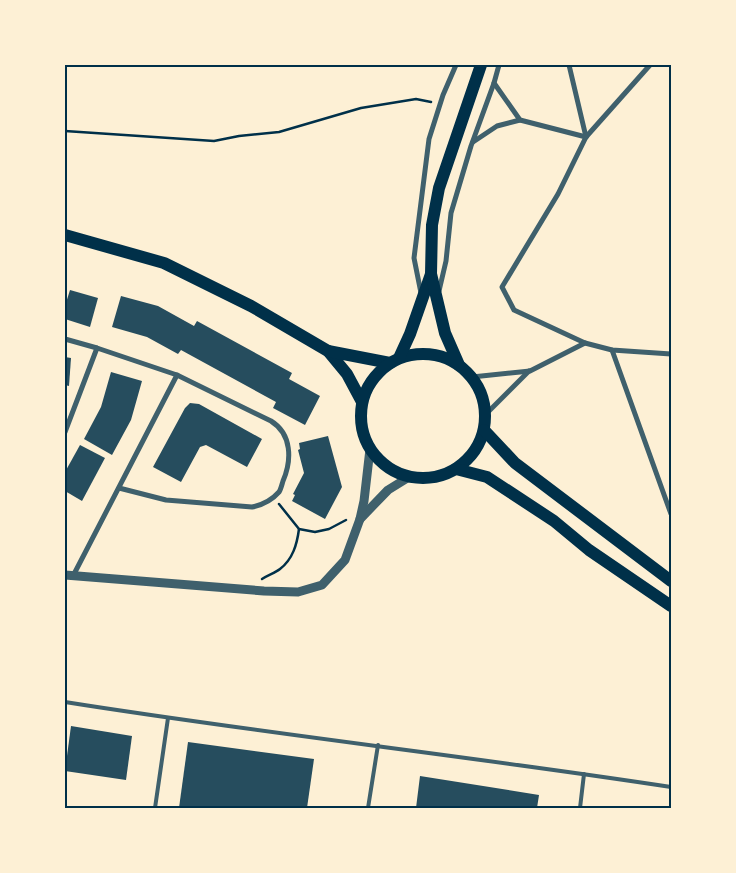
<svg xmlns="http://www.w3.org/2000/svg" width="736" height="873" font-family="Ubuntu,sans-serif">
	<rect width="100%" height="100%" fill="#fdf0d5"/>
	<!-- building -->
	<g fill="#264d5e">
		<polygon points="70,290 98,298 90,327 65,319 65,306"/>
		<polygon points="121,296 158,306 194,326 197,321 292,373 289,379 320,396 305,425 273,408 276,402 181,350 178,354 147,337 112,327"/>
		<polygon points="65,357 71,358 69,386 65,385"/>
		<polygon points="111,372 142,381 131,420 112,455 84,439 101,407"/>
		<polygon points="190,403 199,404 262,439 247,467 206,445 200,447 181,482 153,467 185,408"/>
		<polygon points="328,436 342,487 325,519 292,501 295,495 293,494 304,473 298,450 300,449 299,443"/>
		<polygon points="80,445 105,458 82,501 65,491 65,472"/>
		<polygon points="71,726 132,736 126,780 65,771"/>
		<polygon points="188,742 314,759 307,808 179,808"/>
		<polygon points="420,776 539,795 537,808 416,808"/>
	</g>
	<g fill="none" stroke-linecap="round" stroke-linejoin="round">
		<!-- path -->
		<g stroke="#003049" stroke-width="2.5">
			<polyline points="65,131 214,141 239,136 279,132 361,108 416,99 431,102"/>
			<polyline points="279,504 299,529 315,532 329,529 346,520"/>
			<path d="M 262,579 C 268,575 275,573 280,569 C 293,559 297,544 299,529"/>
		</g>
		<!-- service -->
		<g stroke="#3f606c" stroke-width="4">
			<path d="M 65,702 C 266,734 469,756 671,787"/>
			<polyline points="155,808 168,718"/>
			<polyline points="368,808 378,745"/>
			<polyline points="580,808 584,774"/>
		</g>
		<!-- minor -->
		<g stroke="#3f606c" stroke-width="5">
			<polyline points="569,65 586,137"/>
			<polyline points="650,65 586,137 558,194 502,287 514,310 585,343 612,350 671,354"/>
			<polyline points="494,83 520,120 586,137"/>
			<polyline points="473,142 497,126 520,120"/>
			<polyline points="439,291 446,261 451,213 471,146 494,83 499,65"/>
			<polyline points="421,293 414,258 429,139 443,95 456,65"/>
			<path d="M 65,339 L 97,348 L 177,375 L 271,421 C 292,434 292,460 283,481 C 282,484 281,489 279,492 C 272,500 262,505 252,507 L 166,500 L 119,488"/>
			<polyline points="612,350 671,514"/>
			<polyline points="472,377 530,371 585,343"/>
			<polyline points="485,415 529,371"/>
			<polyline points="65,432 97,348"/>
			<polyline points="73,576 177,375"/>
		</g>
		<!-- tertiary -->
		<g stroke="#3f606c" stroke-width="9">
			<polyline points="360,519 388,490 409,477"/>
			<polyline points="65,575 264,591 298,592 322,585 345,560 360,519 364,501 370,449"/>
		</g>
		<!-- primary -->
		<g stroke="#003049" stroke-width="12">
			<polyline points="65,235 164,263 251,306 328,351 347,374 362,402"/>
			<polyline points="328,351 390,363"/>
			<circle cx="423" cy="416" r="62"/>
			<polyline points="399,358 410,334 431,274"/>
			<polyline points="459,365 445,333 431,274 432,225 439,188 481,65"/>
		</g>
		<!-- trunk -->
		<g stroke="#003049" stroke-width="12">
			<polyline points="484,430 515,463 671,581"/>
			<polyline points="456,469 487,477 554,521 589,550 671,606"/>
		</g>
	</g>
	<!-- border -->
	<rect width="736" height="873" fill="none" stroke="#fdf0d5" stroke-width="132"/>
	<rect x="66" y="66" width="604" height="741" fill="none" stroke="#003049" stroke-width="2"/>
</svg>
